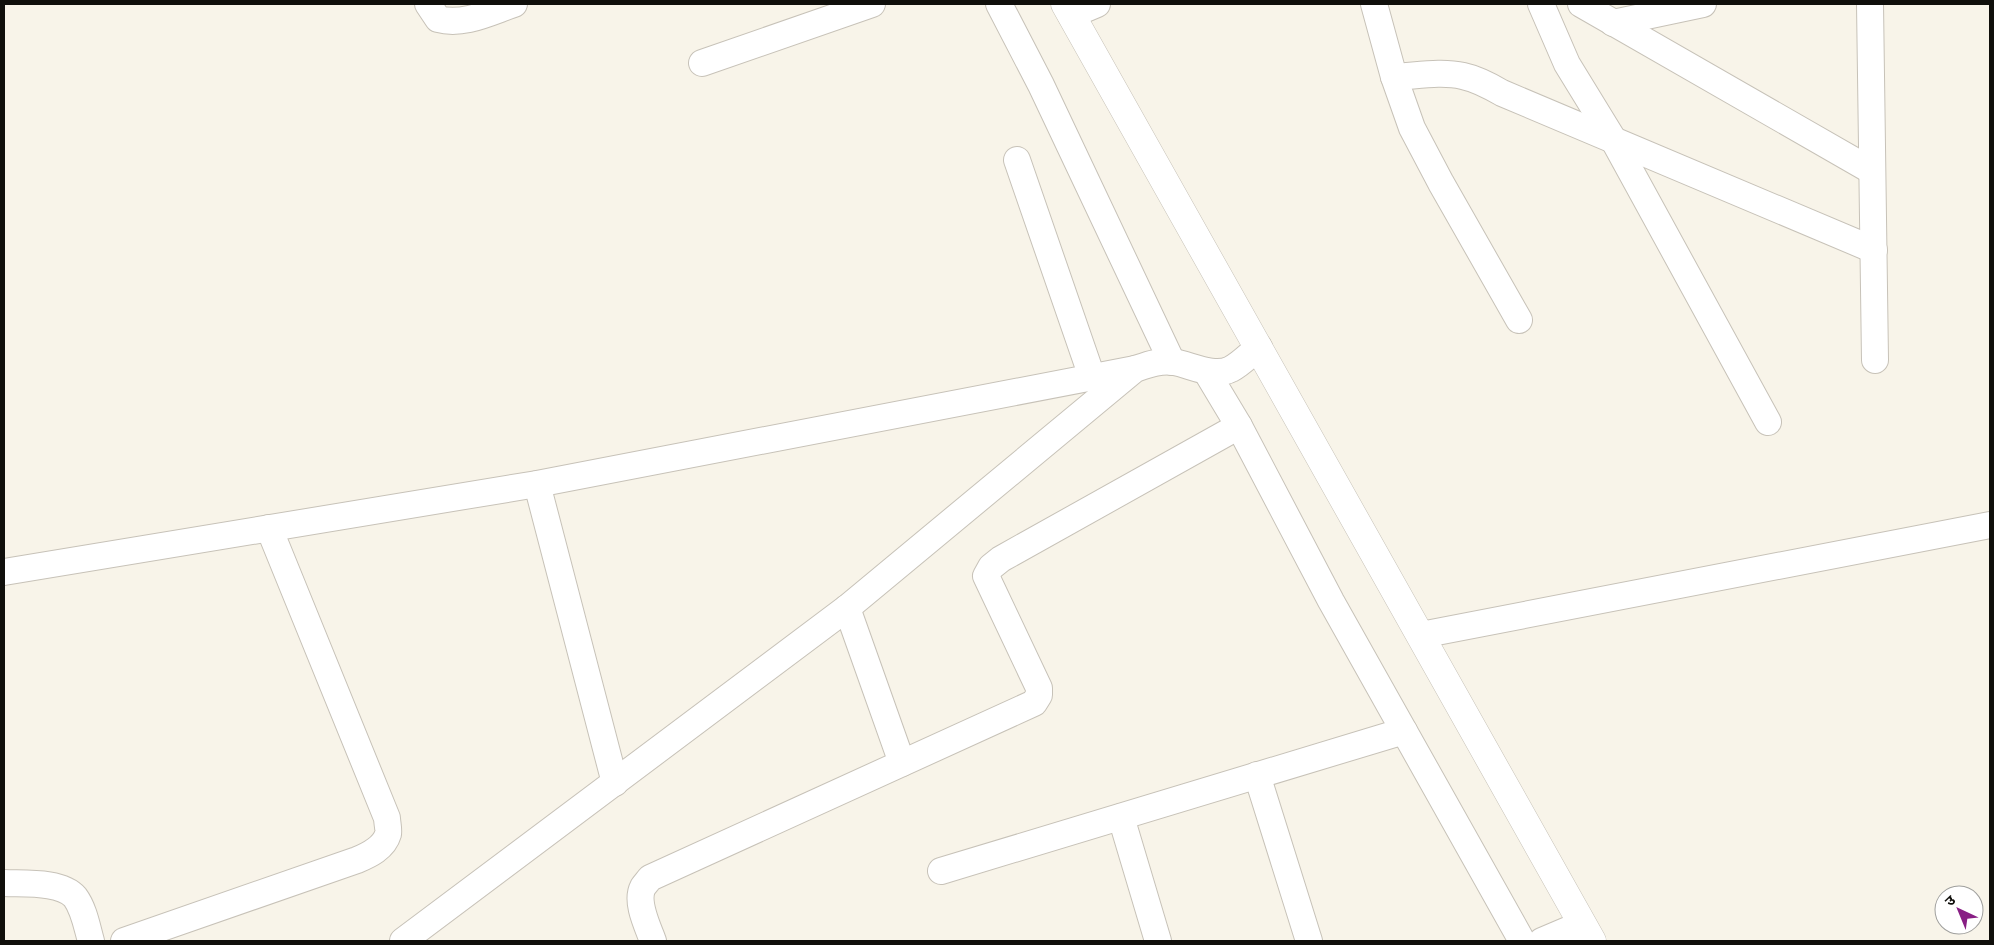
<svg xmlns="http://www.w3.org/2000/svg" width="1994" height="945" font-family="Ubuntu,'Noto Sans Devanagari',sans-serif">
	<rect width="100%" height="100%" fill="#f8f4e9"/>
	<g fill="none" stroke-linecap="round" stroke-linejoin="round">
		<!-- minor casing -->
		<g stroke="#c7c2b8" stroke-width="28">
			<g id="minor">
				<path d="M 428,4 L 438,19 C 464,26 490,12 514,4"/>
				<polyline points="999,4 1041,85 1172,362"/>
				<polyline points="1374,4 1394,77 1412,128 1441,183 1519,320"/>
				<polyline points="1541,4 1567,64 1613,139 1768,422"/>
				<polyline points="1581,4 1872,171"/>
				<polyline points="1870,4 1875,360"/>
				<polyline points="1071,15 1097,4"/>
				<polyline points="1613,23 1703,4"/>
				<polyline points="702,63 872,4"/>
				<path d="M 1394,77 C 1416,76 1441,71 1463,76 C 1477,79 1490,86 1502,93 L 1874,250"/>
				<polyline points="1017,160 1092,377"/>
				<polyline points="1206,371 1239,426 1331,601 1522,941"/>
				<polyline points="537,484 615,783"/>
				<polyline points="4,572 537,484 1135,369"/>
				<polyline points="847,608 902,763"/>
				<polyline points="1421,635 1990,525"/>
				<polyline points="1257,775 1309,941"/>
				<polyline points="1121,817 1158,941"/>
				<polyline points="941,871 1404,731"/>
				<path d="M 4,883 C 24,884 61,881 75,897 C 84,909 87,927 91,941"/>
				<path d="M 124,941 L 357,860 C 369,855 384,848 388,834 C 389,830 387,822 387,818 L 269,528"/>
				<path d="M 403,941 L 847,608 L 1135,369 C 1147,365 1160,360 1174,362 C 1191,365 1214,378 1231,369 C 1241,364 1250,354 1259,347"/>
				<path d="M 653,941 C 648,927 635,902 643,887 C 645,884 648,881 650,878 L 1034,703 L 1039,695 L 1039,688 L 986,576 L 991,567 L 1001,559 L 1239,426"/>
				<polyline points="1542,941 1582,924"/>
			</g>
		</g>
		<!-- tertiary casing -->
		<g stroke="#c7c2b8" stroke-width="29">
			<polyline id="tertiary" points="1065,4 1592,941"/>
		</g>
		<!-- minor -->
		<use href="#minor" stroke="#fff" stroke-width="26"/>
		<!-- tertiary -->
		<use href="#tertiary" stroke="#fff" stroke-width="28"/>
	</g>
	<!-- border -->
	<rect width="1994" height="945" fill="none" stroke="#100f0b" stroke-width="10"/>
	<!-- north arrow -->
	<g transform="translate(1959 910) rotate(316)"><circle r="24" fill="#ffffff" stroke="#9f9f9d"/>
	<path d="M0-4L9 19L0 12L-9 19Z" fill="#881e84"/>
	<text y="-8" font-size="14" font-weight="bold" text-anchor="middle" fill="#100f0b">उ</text>
	</g>
</svg>
